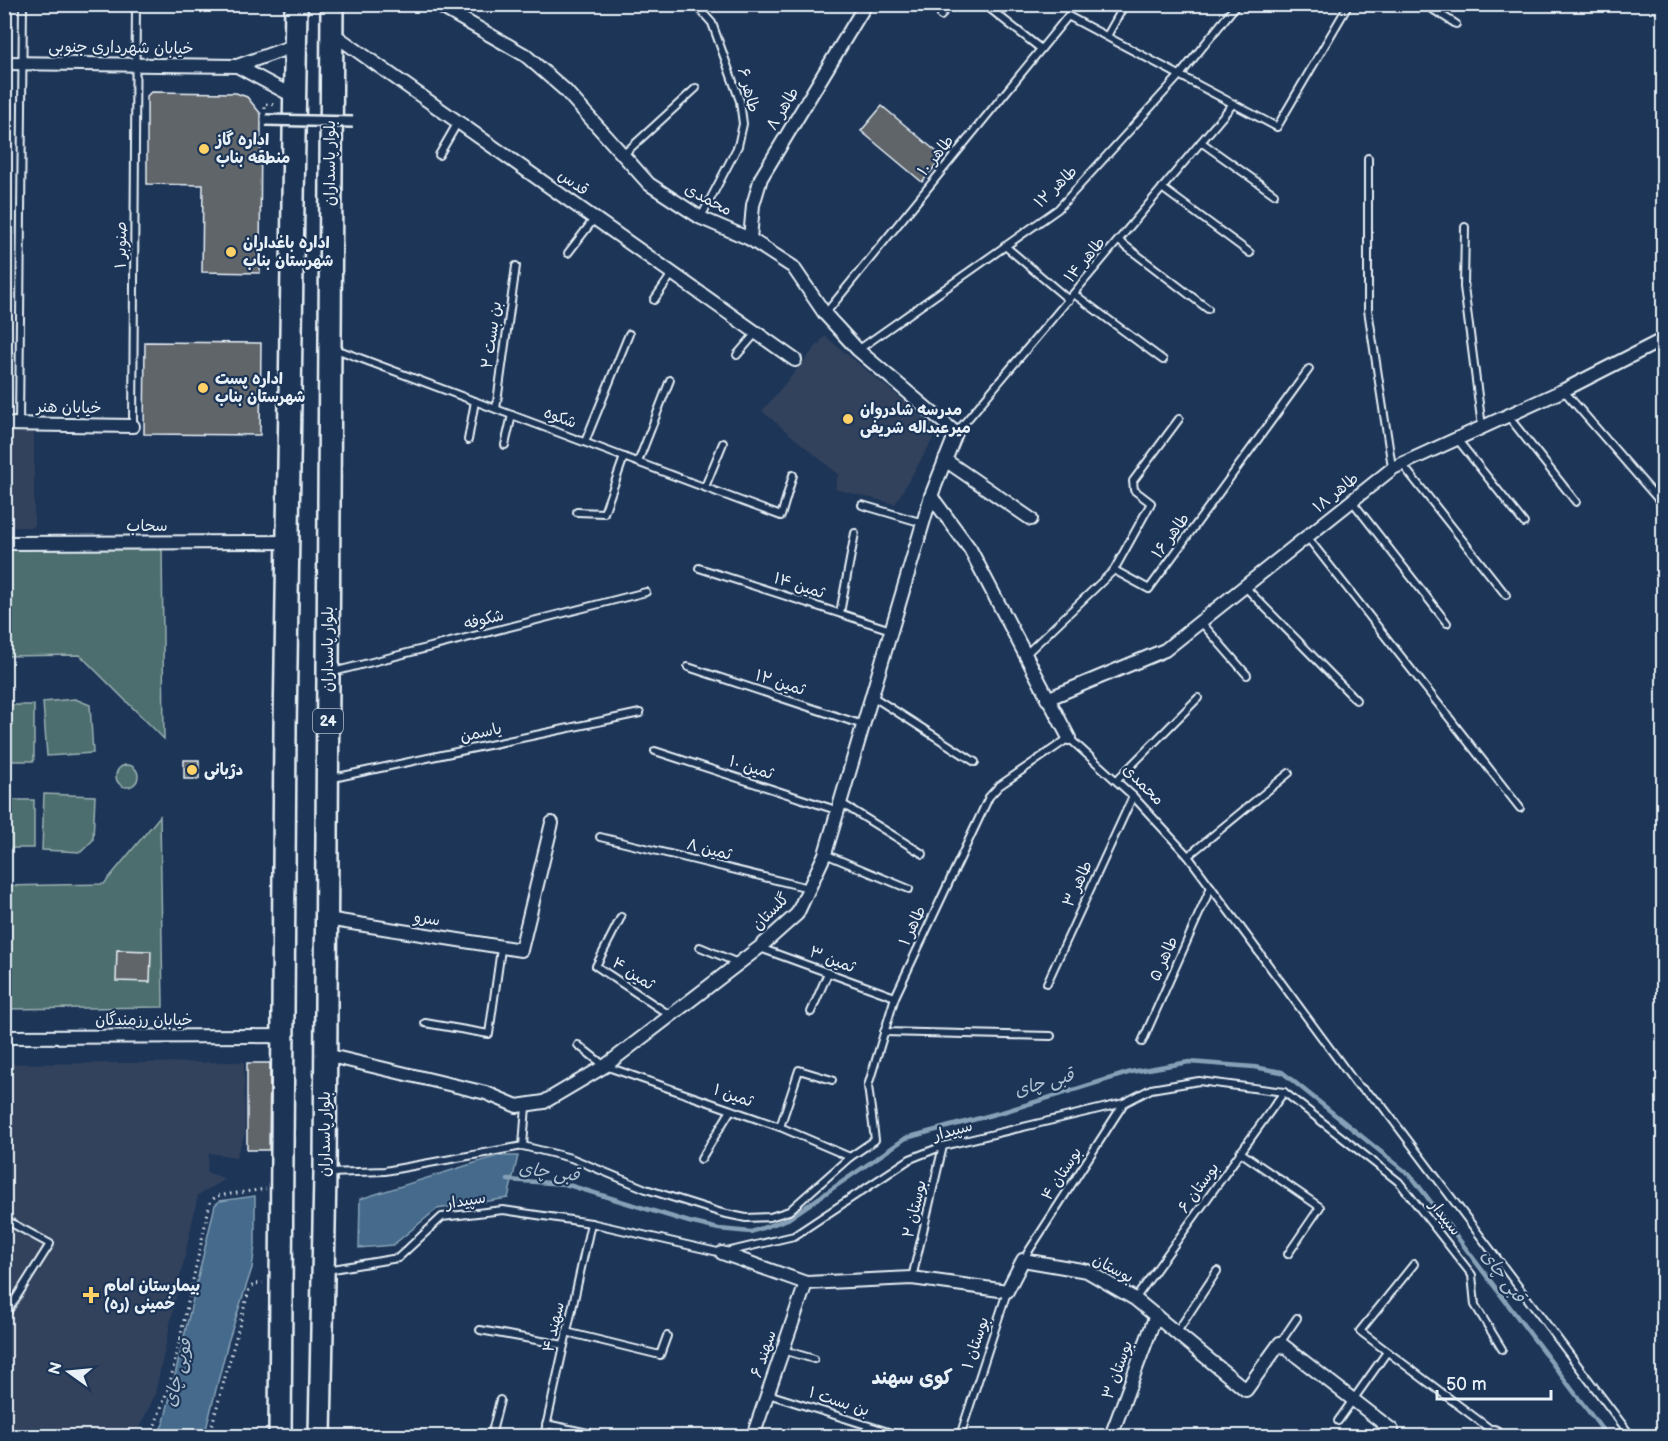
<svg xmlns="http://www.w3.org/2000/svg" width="1668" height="1441" font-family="'Balsamiq Sans','Playpen Sans Arabic',sans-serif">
	<rect width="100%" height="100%" fill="#1d3557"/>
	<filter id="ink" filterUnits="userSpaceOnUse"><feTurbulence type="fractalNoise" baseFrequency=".0167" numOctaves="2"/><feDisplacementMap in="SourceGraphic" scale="12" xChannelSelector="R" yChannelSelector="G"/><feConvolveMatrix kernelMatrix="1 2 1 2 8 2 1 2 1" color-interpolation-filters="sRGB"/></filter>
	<g filter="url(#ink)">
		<!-- built -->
		<g fill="#31435d">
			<polygon points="825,336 934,426 933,439 895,504 835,489 838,474 762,411"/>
			<polygon points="4,427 34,427 34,527 5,527"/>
			<polygon points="244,1062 245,1133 236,1157 209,1153 207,1172 226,1179 198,1195 155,1394 136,1436 5,1436 4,1064"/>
		</g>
		<!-- green -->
		<g fill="#4d6e6e" stroke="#9ab0b3" stroke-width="1.5">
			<polygon points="162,545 164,739 80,655 5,656 4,547"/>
			<polygon points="75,699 90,705 93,753 47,756 43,702"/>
			<polygon points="4,705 34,705 34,761 5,761"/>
			<circle cx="127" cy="776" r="11"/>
			<polygon points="44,794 95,796 93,840 81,852 42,850"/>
			<rect x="5" y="800" width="29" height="48"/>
			<polygon points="160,816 163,1007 5,1009 4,886 104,884"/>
		</g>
		<!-- water -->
		<g fill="#446b8b" stroke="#86a1b7" stroke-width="1.5">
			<polygon points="497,1156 518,1156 508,1198 437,1209 393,1245 359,1248 360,1199"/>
			<polygon points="255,1196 255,1245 252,1268 228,1342 205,1433 203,1436 157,1436 164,1422 215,1205 220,1201"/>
		</g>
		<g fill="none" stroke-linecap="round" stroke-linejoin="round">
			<!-- stream -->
			<polyline stroke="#86a1b7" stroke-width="4.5" points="508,1180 565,1184 689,1222 719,1229 751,1232 788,1219 906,1138 1006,1111 1131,1072 1189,1062 1254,1067 1282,1072 1412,1177 1607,1436"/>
		</g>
		<!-- building -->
		<g fill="#60656b" stroke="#e8f1f8" stroke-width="1.5">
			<polygon points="151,92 236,93 247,97 261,114 260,273 202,272 203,185 147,184 147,96"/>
			<polygon points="882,106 943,157 922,182 861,131"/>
			<polygon points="145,342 261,343 260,435 144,434"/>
			<rect x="184" y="760" width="15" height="19"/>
			<polygon points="117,950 151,951 150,982 116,981"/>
			<polygon points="247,1063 270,1063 269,1150 247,1150"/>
		</g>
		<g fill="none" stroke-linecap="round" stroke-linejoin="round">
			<!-- service casing -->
			<g stroke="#e8f1f8" stroke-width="10">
				<g id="service">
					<polyline points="695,4 712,23 740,101 743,124 738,146 701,217"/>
					<polyline points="984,4 1041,49"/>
					<polyline points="1424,4 1456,24"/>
					<polyline points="941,16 948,4"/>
					<polyline points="1107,36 1125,4"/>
					<polyline points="1201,142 1274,194"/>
					<polyline points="624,154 696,88"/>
					<polyline points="439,155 458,122"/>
					<polyline points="1368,158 1368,310 1392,467"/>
					<polyline points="1162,188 1250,253"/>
					<polyline points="1465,227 1464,287 1482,427"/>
					<polyline points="1119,241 1208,309"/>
					<polyline points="1005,246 1069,300"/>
					<polyline points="568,253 595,218"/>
					<polyline points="1074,294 1163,360"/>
					<polyline points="654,300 672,274"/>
					<polyline points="825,314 1068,16 1277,127 1349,4"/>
					<polyline points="333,348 781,516 793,475"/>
					<polyline points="858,350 1058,209 1180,75 1237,4"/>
					<polyline points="737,355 756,333"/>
					<polyline points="1564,391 1664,506"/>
					<polyline points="496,409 516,266"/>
					<polyline points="1508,416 1576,502"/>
					<polyline points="19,424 23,4"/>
					<polyline points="133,426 136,4"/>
					<polyline points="956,433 1233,104"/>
					<polyline points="1457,439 1524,523"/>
					<polyline points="468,440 475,401"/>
					<polyline points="585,442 629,334"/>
					<polyline points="505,445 512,415"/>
					<polyline points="638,462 670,380"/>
					<polyline points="1402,464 1506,595"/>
					<polyline points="705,487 723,443"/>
					<polyline points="1352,501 1447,623"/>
					<polyline points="862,505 923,523"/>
					<polyline points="577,512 604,513 624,457"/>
					<polyline points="1308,538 1520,808"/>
					<polyline points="699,568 891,630"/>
					<polyline points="1114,570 1151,503 1134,490 1133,481 1179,419"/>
					<polyline points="1245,587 1356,700"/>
					<polyline points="840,613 855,533"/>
					<polyline points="1201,622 1247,675"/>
					<polyline points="1027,653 1114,570 1149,589 1309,369"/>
					<polyline points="688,667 863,725"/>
					<polyline points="333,672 646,592"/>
					<polyline points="872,696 975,762"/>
					<polyline points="655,751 839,811"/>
					<polyline points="333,778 640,713"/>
					<polyline points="1117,780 1198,698"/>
					<polyline points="841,803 923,854"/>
					<polyline points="600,837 809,888"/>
					<polyline points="825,854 909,889"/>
					<polyline points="1188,856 1289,773"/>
					<polyline points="621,917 596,966 671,1016"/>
					<polyline points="700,947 738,963"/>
					<polyline points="760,948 895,997"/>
					<polyline points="1047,983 1133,796"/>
					<polyline points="811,1012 828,973"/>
					<polyline points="425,1023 489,1034 501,949"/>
					<polyline points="884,1032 1051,1036"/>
					<polyline points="1142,1042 1211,887"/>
					<polyline points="578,1045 605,1066 780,1127 850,1157"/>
					<polyline points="780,1127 799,1070 832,1080"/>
					<polyline points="523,1146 526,1106"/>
					<polyline points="1240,1152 1320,1207 1288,1254"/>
					<polyline points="701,1159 731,1110"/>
					<polyline points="329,1173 385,1171 523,1146 571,1158 646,1189 722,1213 746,1218 770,1217 789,1211 850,1157 875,1140 868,1086 895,997 989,797 999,786 1069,738 1133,796 1188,856 1356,1084 1380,1103 1631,1436"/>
					<polyline points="4,1219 50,1244 4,1317"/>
					<polyline points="1023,1260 1124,1103"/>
					<polyline points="1414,1264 1360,1331 1494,1432"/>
					<polyline points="327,1270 398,1258 442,1217 503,1210 591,1223 722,1253 794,1236 910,1159 943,1146 1124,1103 1151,1089 1199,1081 1284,1092 1399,1182 1472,1275 1475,1305 1502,1349"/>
					<polyline points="912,1278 943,1146"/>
					<polyline points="1135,1299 1284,1092"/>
					<polyline points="480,1330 564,1345"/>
					<polyline points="566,1332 660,1355 667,1336"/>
					<polyline points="1177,1332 1217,1271"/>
					<polyline points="1280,1343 1297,1318"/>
					<polyline points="783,1350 814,1359"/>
					<polyline points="768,1394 901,1436"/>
					<polyline points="1338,1421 1387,1352"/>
					<polyline points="546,1424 602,1436"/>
					<polyline points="1113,1433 1121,1436"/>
					<polyline points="491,1436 500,1400"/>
					<polyline points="544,1436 591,1223"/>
					<polyline points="960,1436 1007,1292"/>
				</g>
			</g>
			<!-- minor casing -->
			<g stroke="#e8f1f8" stroke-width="16">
				<g id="minor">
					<polyline points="332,33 795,360"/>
					<polyline points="4,63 237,66 296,45"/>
					<polyline points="237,66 295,97"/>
					<polyline points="750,239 753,205 761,178 866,4"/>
					<polyline points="4,424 133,426"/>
					<polyline points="945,460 1031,519"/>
					<polyline points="931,496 970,549 1069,738"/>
					<polyline points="4,543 289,542"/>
					<polyline points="1047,699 1165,650 1393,468 1564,390 1664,339"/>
					<polyline points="327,919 521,950 552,823"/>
					<polyline points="4,1037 283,1036"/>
					<polyline points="326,1055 486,1093 517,1106 544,1102 605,1066 760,947 797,914 825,854 931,496 956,433 858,350 825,314 793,267 750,239 701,218 649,184 565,90 525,55 436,4"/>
					<polyline points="722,1253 806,1283 912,1278 1007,1291 1023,1260 1087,1271 1135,1299 1246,1390 1280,1343 1392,1430"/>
					<polyline points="753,1436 806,1283"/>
					<polyline points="1111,1436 1156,1315"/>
					<polyline points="1491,1436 1494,1432"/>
				</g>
			</g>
			<!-- trunk casing -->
			<g stroke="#e8f1f8" stroke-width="26">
				<g id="trunk">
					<polyline points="280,1436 285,729 296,4"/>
					<polyline points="320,1436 325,1173 332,4"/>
				</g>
			</g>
			<!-- path -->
			<g stroke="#e8f1f8" stroke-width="3" stroke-dasharray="1.5 4.5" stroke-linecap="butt">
				<polyline points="265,109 265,104 278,105"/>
				<polyline points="151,1436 170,1383 210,1203 216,1196 266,1189"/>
				<polyline points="209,1436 249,1290 254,1284 263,1283"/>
			</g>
			<!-- service -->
			<use href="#service" stroke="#1d3557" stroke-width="6"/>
			<!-- minor -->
			<use href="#minor" stroke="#1d3557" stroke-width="12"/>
			<!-- trunk -->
			<use href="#trunk" stroke="#1d3557" stroke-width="21"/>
			<!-- pedestrian-bridge casing -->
			<g stroke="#e8f1f8" stroke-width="14" stroke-linecap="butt">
				<polyline id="pedestrian-bridge" points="266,120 353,122"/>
			</g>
			<!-- pedestrian-bridge -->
			<use href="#pedestrian-bridge" stroke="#1d3557" stroke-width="9"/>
		</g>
	</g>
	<!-- markers -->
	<g fill="#ffd166" stroke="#1d3557" stroke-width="2">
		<circle cx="204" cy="149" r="6"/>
		<circle cx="231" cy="252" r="6"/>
		<circle cx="203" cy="388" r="6"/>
		<circle cx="848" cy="419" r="6"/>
		<circle cx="192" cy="770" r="6"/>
		<path d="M88 1286h6v6h6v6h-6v6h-6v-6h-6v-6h6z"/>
	</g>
	<g text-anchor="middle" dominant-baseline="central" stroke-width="4.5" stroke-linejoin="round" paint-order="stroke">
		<!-- shield labels -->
		<rect fill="#1d3557" stroke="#abb9c8" stroke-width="1.5" x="313" y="709" width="30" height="24" rx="4.5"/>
		<g font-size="15" font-weight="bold" fill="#e8f1f8">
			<text x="328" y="721">24</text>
		</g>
		<!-- street labels -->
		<g font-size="16" fill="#e8f1f8" stroke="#1d3557">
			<text transform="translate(121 48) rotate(1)">خیابان شهرداری جنوبی</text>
			<text transform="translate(748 90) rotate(75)">طاهر ۶</text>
			<text transform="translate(783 109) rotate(-59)">طاهر ۸</text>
			<text transform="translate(936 156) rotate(-51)">طاهر ۱۰</text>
			<text transform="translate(330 163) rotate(-90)">بلوار پاسداران</text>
			<text transform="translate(573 183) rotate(35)">قدس</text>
			<text transform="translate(1056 187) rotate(-44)">طاهر ۱۲</text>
			<text transform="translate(708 200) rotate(28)">محمدی</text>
			<text transform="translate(121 245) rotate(-90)">صنوبر ۱</text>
			<text transform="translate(1085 260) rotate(-50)">طاهر ۱۴</text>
			<text transform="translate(492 335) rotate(-82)">بن بست ۲</text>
			<text transform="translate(69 408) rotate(1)">خیابان هنر</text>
			<text transform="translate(560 418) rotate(21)">شکوه</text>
			<text transform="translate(1336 493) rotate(-39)">طاهر ۱۸</text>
			<text x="147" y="526">سحاب</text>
			<text transform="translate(1171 536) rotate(-54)">طاهر ۱۶</text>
			<text transform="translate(799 586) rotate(18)">ثمین ۱۴</text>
			<text transform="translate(484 620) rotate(-14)">شکوفه</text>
			<text transform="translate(328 649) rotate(-90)">بلوار پاسداران</text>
			<text transform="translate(780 683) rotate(18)">ثمین ۱۲</text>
			<text transform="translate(481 733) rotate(-12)">یاسمن</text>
			<text transform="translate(751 768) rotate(18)">ثمین ۱۰</text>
			<text transform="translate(1143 785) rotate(45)">محمدی</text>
			<text transform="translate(709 850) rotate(14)">ثمین ۸</text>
			<text transform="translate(1078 884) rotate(-65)">طاهر ۳</text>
			<text transform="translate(771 912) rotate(-45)">گلستان</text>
			<text transform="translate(427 919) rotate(10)">سرو</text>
			<text transform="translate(913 926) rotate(-65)">طاهر ۱</text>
			<text transform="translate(1164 959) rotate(-66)">طاهر ۵</text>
			<text transform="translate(832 960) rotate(21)">ثمین ۳</text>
			<text transform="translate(633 974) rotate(33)">ثمین ۴</text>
			<text x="144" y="1020">خیابان رزمندگان</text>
			<text transform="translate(733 1096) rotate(19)">ثمین ۱</text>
			<text transform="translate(953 1131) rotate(-15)">سپیدار</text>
			<text transform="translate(325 1134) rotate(-90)">بلوار پاسداران</text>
			<text transform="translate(1062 1174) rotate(-57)">بوستان ۴</text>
			<text transform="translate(1199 1188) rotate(-54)">بوستان ۶</text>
			<text transform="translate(466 1201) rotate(-9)">سپیدار</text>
			<text transform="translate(915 1209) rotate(-77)">بوستان ۲</text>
			<text transform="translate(1445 1218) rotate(52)">سپیدار</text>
			<text transform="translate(1113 1269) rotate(28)">بوستان</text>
			<text transform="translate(554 1327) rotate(-77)">سهند ۴</text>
			<text transform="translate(976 1343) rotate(-72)">بوستان ۱</text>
			<text transform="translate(764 1354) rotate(-71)">سهند ۶</text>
			<text transform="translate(1118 1370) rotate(-70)">بوستان ۳</text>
			<text transform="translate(839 1402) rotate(18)">بن بست ۱</text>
		</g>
		<!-- poi labels -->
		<g font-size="16" font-weight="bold" fill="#e8f1f8" stroke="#1d3557" text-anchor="start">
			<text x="216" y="140">اداره گاز<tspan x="216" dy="18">منطقه بناب</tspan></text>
			<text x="243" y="243">اداره باغداران<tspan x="243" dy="18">شهرستان بناب</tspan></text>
			<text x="215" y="379">اداره پست<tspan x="215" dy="18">شهرستان بناب</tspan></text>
			<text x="860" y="410">مدرسه شادروان<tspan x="860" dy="18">میرعبداله شریفی</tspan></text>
			<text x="204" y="770">دژبانی</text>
			<text x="104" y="1286">بیمارستان امام<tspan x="104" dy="18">خمینی (ره)</tspan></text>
		</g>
		<!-- water labels -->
		<g font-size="18" font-style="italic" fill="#afc2d2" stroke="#1d3557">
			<text transform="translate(1044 1083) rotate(-16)">قبی چای</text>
			<text transform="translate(549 1172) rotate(7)">قبی چای</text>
			<text transform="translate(1503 1276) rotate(53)">قبی چای</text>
			<text transform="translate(178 1373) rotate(-76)">قوبی چای</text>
		</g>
		<!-- quarter labels -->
		<g font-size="20" font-weight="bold" fill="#e8f1f8" stroke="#1d3557">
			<text x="912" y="1378">کوی سهند</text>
		</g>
	</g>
	<!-- margin -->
	<rect width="1668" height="1441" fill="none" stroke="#1d3557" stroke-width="24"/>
	<rect x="12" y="12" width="1644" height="1417" fill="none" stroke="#e8f1f8" stroke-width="2" filter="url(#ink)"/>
	<!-- north arrow -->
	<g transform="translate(69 1372) rotate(285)" stroke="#1d3557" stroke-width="4.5" paint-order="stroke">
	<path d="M0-4.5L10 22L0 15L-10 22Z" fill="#e8f1f8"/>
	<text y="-9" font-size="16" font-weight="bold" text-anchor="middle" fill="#e8f1f8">N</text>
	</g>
	<!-- scale -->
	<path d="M1437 1390v9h114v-9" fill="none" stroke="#e8f1f8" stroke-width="3"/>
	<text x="1446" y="1390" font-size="18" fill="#e8f1f8" stroke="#1d3557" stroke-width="4.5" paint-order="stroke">50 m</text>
</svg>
